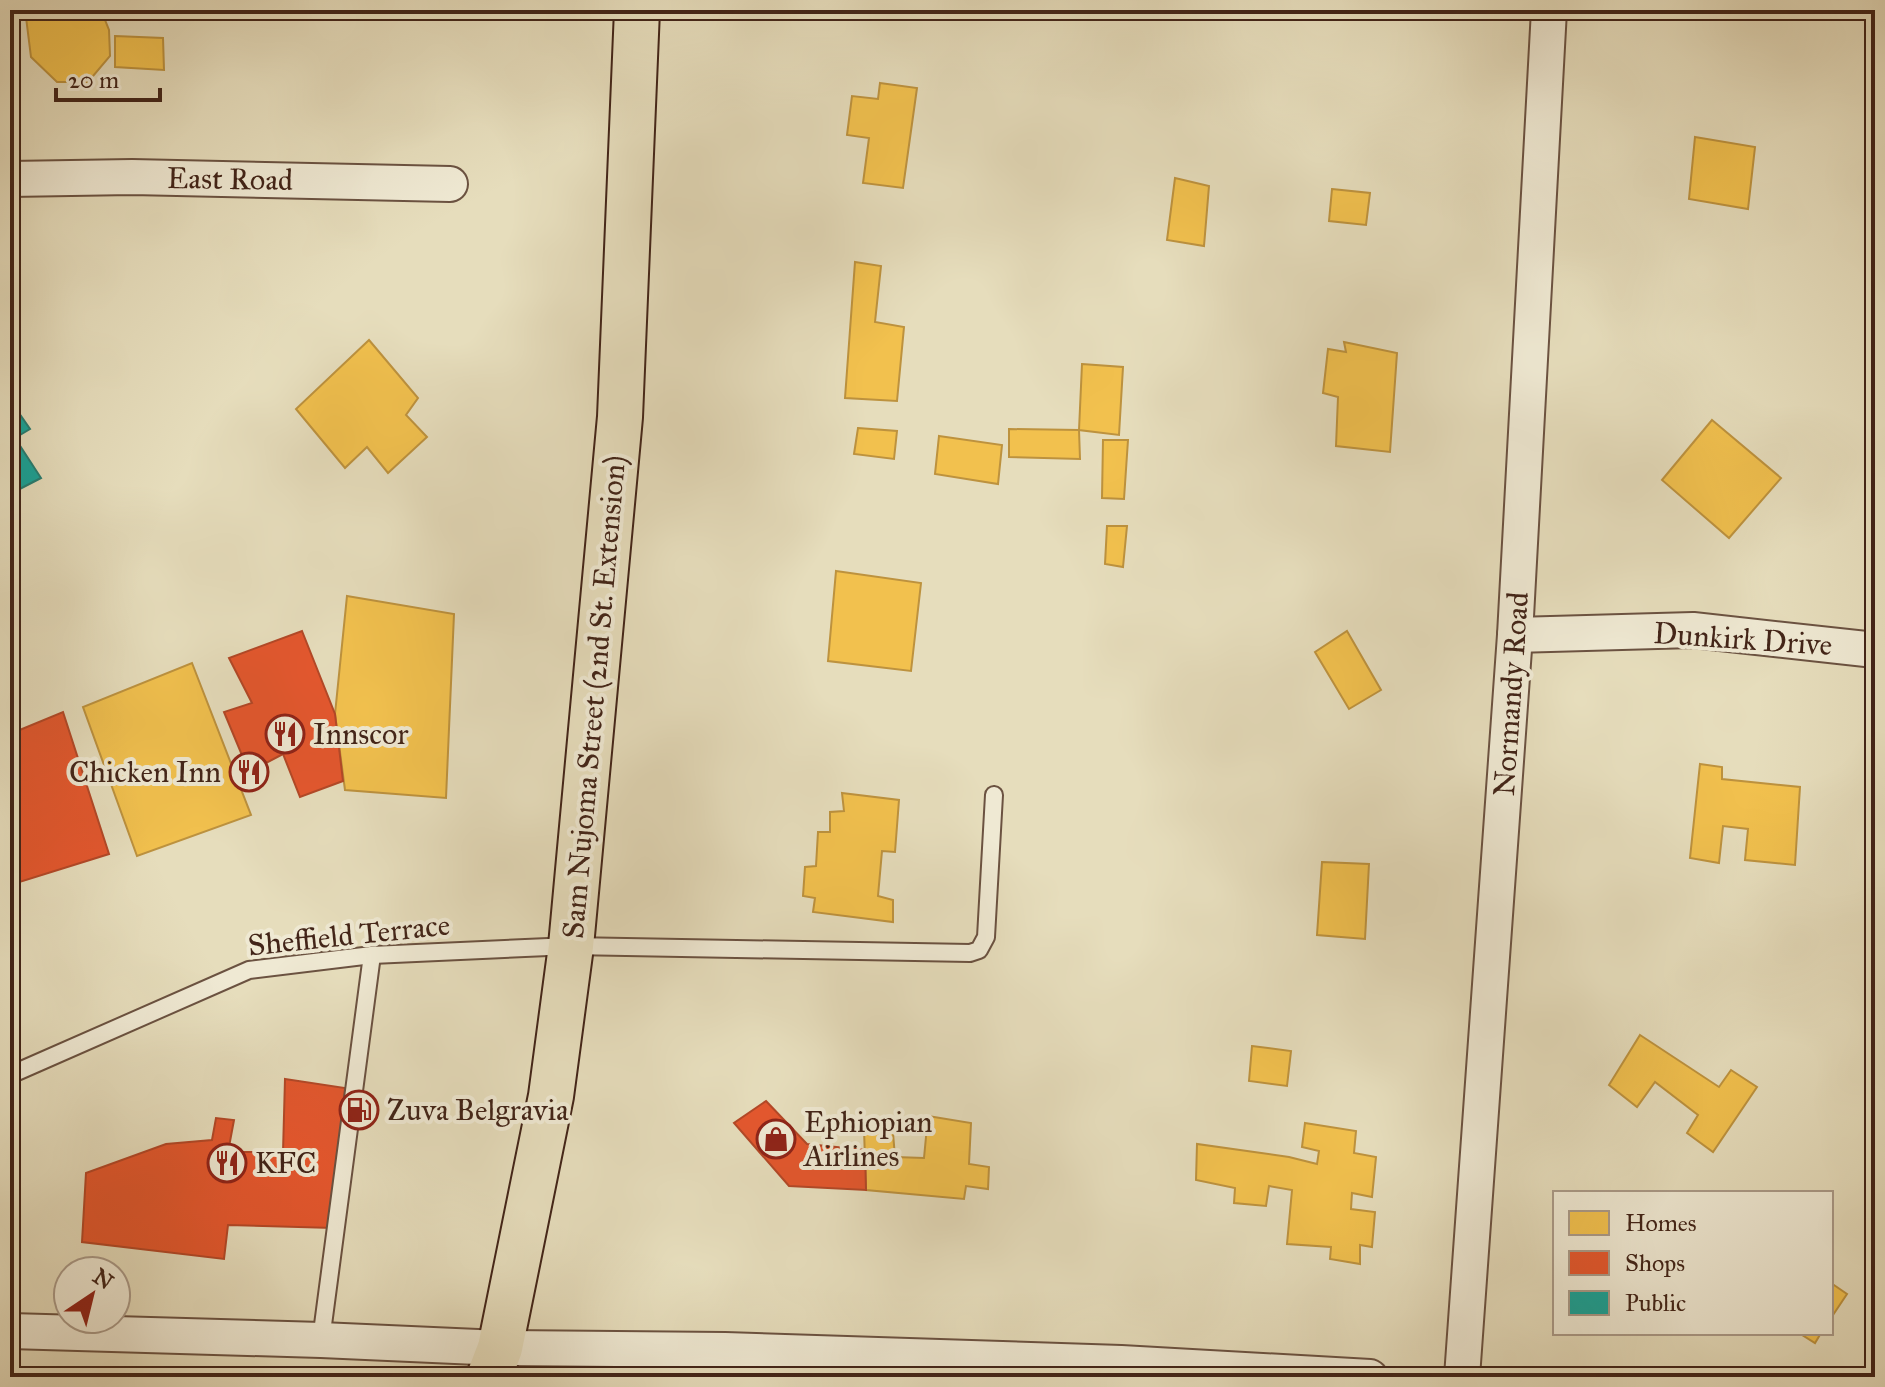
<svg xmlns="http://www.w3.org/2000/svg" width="1885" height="1387" font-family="'IM FELL Great Primer',serif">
	<rect width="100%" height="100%" fill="#e6ddbc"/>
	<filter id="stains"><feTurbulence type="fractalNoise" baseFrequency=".0025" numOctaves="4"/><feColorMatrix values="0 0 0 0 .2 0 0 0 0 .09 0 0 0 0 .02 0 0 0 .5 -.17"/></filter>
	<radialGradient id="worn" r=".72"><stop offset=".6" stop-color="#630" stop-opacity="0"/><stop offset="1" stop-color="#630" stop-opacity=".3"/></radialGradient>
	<!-- green -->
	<polygon fill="#babf8d" stroke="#7e7252" stroke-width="2" points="10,1369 85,1377 10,1377"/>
	<!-- homes -->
	<g fill="#f2c14e" stroke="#bd923e" stroke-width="2">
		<polygon points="32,10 101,10 109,30 110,56 88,82 57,82 31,57 26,17"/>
		<polygon points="10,28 15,32 17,56 10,56"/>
		<polygon points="115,36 163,38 164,70 115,67"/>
		<polygon points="880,83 917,88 903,188 863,183 869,138 847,135 852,96 878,99"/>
		<polygon points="1695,137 1755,147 1748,209 1689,199"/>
		<polygon points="1175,178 1209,186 1204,246 1167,240"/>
		<polygon points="1332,189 1370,193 1366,225 1329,221"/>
		<polygon points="855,262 881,266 875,322 904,327 897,401 845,398"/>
		<polygon points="369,340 418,398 406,415 427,437 388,473 367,447 345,468 296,409"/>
		<polygon points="1344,342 1397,353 1390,452 1336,446 1338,397 1323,393 1328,349 1346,352"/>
		<polygon points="1082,364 1123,367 1119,435 1079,430"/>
		<polygon points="1712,420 1781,478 1729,538 1662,480"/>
		<polygon points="858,428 897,431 894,459 854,454"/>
		<polygon points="1009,429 1079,430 1080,459 1009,457"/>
		<polygon points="939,436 1002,445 998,484 935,474"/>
		<polygon points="1103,440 1128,440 1124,499 1102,498"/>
		<polygon points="1107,526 1127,526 1123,567 1105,564"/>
		<polygon points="836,571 921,583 911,671 828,661"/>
		<polygon points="347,596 454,614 446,798 345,790 335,714"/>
		<polygon points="1347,631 1381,690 1349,709 1315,652"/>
		<polygon points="192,663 251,815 137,856 83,707"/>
		<polygon points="1700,764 1722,767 1722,779 1800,787 1795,865 1745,860 1748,829 1723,826 1719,863 1690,858"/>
		<polygon points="842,793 899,800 895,852 882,851 878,896 893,900 893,922 813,912 815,898 803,896 805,867 816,866 818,832 830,832 830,812 844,811"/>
		<polygon points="1322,862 1369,864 1365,939 1317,935"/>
		<polygon points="1640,1035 1719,1087 1731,1070 1757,1087 1713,1152 1687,1133 1698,1115 1655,1082 1637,1107 1609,1085"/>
		<polygon points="1252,1046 1291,1051 1287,1086 1249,1081"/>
		<polygon points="928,1116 971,1123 969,1164 989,1167 988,1189 966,1186 964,1199 866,1190 864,1129 893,1133 895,1157 924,1158"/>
		<polygon points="1305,1123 1356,1131 1354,1153 1376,1157 1372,1197 1352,1193 1351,1209 1375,1212 1372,1247 1360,1245 1360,1264 1330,1259 1331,1247 1287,1244 1292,1190 1269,1186 1266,1206 1234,1203 1235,1188 1196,1180 1197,1144 1289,1157 1317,1164 1319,1151 1302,1147"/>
		<polygon points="10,1223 19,1225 14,1252 10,1251"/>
		<polygon points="1831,1283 1847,1294 1831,1318"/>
		<polygon points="1799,1333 1821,1333 1815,1343"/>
	</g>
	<!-- shops -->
	<g fill="#e4572e" stroke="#b34827" stroke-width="2">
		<polygon points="302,631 335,714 343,781 300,797 283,754 249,772 224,712 252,703 229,658"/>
		<polygon points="63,712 109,854 10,885 10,734"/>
		<polygon points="285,1079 345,1088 333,1228 228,1225 224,1259 82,1242 86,1173 166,1144 212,1140 216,1118 234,1120 228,1152 283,1152"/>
		<polygon points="766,1101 807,1144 865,1150 866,1190 789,1186 734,1123"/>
	</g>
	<!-- public -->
	<polygon fill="#17a398" stroke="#247d72" stroke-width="2" points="10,400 30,429 15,438 41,478 10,494"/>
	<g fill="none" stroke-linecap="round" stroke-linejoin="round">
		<!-- lane casing -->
		<g stroke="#6b5241" stroke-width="20">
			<g id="lane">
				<polyline points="10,1075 249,970 372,955 571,946 970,953 979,950 986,937 994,795"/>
				<polyline points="321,1340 372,955"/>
				<polyline points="720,1377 725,1350"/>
			</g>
		</g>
		<!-- street casing -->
		<g stroke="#6b5241" stroke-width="38">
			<g id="street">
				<polyline points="10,179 132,177 450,184"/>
				<polyline points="1515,635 1693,630 1875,650"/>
				<polyline points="10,1331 321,1340 500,1348 725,1350 1121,1363 1370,1377"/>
				<polyline points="1462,1377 1515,635 1549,10"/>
			</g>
		</g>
		<!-- highway casing -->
		<g stroke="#422418" stroke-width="48">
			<polyline id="highway" points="489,1377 500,1348 551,1096 571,946 620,417 637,10"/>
		</g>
		<!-- lane -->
		<use href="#lane" stroke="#efe9d3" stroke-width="16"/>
		<!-- street -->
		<use href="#street" stroke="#efe9d3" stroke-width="34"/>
		<!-- highway -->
		<use href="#highway" stroke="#e6ddbc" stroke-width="44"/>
	</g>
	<!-- icons -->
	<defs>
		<g id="restaurant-ring" transform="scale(2)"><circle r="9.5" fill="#efe9d3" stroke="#8f2418" stroke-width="1.5"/><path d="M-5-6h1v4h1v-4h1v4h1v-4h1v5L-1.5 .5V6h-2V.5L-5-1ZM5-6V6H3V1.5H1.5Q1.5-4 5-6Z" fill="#8f2418"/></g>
		<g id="fuel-ring" transform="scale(2)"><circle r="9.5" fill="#efe9d3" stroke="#8f2418" stroke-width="1.5"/><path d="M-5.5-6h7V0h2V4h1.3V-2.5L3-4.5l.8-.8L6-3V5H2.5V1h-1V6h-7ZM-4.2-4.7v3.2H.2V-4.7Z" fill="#8f2418"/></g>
		<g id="shop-ring" transform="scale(2)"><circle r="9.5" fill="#efe9d3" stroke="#8f2418" stroke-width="1.5"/><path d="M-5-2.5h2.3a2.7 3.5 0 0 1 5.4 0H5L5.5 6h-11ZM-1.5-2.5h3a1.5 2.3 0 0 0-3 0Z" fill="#8f2418"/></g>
	</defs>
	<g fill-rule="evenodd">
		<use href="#restaurant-ring" x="285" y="734"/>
		<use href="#restaurant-ring" x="249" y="772"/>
		<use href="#fuel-ring" x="359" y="1110"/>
		<use href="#shop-ring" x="776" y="1139"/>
		<use href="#restaurant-ring" x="227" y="1163"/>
	</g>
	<g text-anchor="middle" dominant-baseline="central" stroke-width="8" stroke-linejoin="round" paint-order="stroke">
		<!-- street labels -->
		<g font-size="30" fill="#422418" stroke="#efe9d3">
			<text transform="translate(230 179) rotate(1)">East Road</text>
			<text transform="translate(1743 639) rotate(4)">Dunkirk Drive</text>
			<text transform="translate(1511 694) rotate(-86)">Normandy Road</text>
			<text transform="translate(594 697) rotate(-85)">Sam Nujoma Street (2nd St. Extension)</text>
			<text transform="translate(349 935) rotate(-6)">Sheffield Terrace</text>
		</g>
		<!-- poi labels -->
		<g font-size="30" fill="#422418" stroke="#efe9d3" text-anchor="start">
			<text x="313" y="734">Innscor</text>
			<text x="221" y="772" text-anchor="end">Chicken Inn</text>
			<text x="387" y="1110">Zuva Belgravia</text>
			<text x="804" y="1122">Ephiopian<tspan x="804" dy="34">Airlines</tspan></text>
			<text x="255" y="1163">KFC</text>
		</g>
	</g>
	<!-- margin -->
	<rect width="1885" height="1387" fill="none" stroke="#e6ddbc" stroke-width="40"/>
	<rect x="12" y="12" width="1861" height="1363" fill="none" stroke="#422418" stroke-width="4"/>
	<rect x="20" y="20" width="1845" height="1347" fill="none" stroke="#422418" stroke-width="2"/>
	<!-- legend -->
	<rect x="1553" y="1191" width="280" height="144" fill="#efe9d3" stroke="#aa9a88" stroke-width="2"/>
	<rect x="1569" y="1211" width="40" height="24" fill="#f2c14e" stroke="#aa9a88" stroke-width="2"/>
	<text x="1625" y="1231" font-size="24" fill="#422418">Homes</text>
	<rect x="1569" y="1251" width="40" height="24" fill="#e4572e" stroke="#aa9a88" stroke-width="2"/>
	<text x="1625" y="1271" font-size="24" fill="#422418">Shops</text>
	<rect x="1569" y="1291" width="40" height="24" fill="#17a398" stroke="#aa9a88" stroke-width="2"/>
	<text x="1625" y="1311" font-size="24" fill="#422418">Public</text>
	<!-- north arrow -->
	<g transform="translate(92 1295) rotate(35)"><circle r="38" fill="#efe9d3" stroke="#aa9a88" stroke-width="2"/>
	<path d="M0-6L14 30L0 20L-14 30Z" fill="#8f2418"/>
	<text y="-12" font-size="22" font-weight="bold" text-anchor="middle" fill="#422418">N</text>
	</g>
	<!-- scale -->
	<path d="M56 88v12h104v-12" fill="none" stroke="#422418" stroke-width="4"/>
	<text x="68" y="88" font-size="24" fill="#422418" stroke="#efe9d3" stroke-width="6" paint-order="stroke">20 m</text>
	<rect width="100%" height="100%" filter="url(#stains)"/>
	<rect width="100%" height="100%" fill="url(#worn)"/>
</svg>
